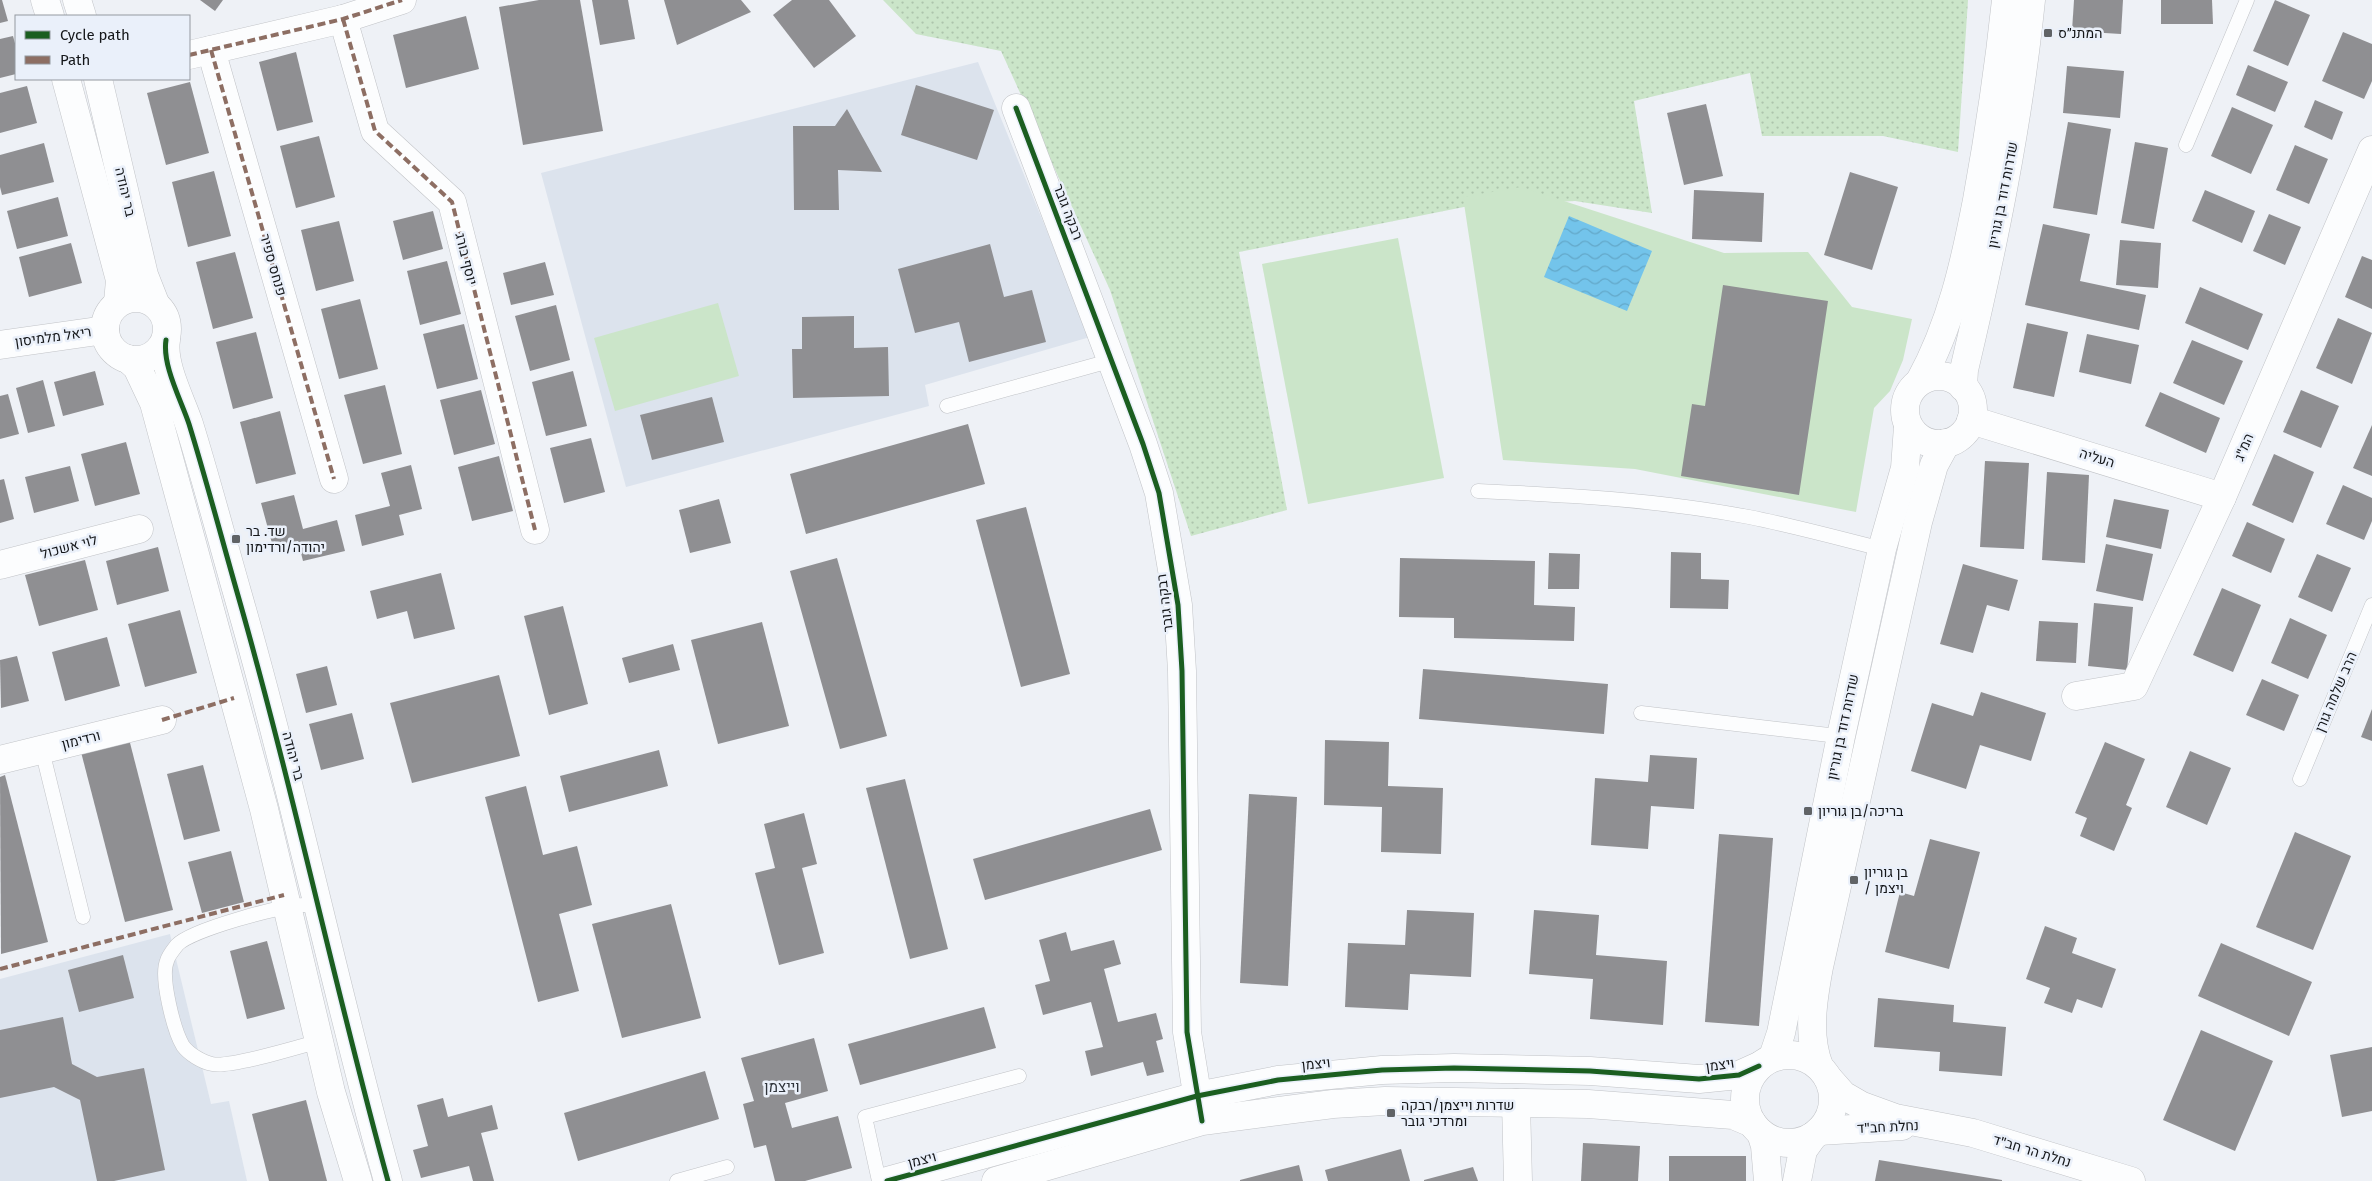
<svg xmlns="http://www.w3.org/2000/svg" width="2372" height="1181" font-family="'Fira Sans',Heebo,sans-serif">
	<defs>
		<pattern id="green-dots" width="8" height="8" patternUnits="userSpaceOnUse" patternTransform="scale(1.25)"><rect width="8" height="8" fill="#cbe5c9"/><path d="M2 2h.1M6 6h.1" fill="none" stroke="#adc4ac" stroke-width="1.8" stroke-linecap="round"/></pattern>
		<pattern id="water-waves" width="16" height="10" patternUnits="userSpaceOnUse" patternTransform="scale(1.25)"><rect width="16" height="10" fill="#73c4eb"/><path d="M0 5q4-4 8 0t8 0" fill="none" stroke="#63a8c9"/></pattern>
	</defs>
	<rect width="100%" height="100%" fill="#eef1f6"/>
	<!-- built -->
	<g fill="#dce3ed">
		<polygon points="978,62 1090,337 925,385 929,406 626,487 541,173"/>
		<polygon points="170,934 211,1104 229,1101 247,1181 0,1181 0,979"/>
	</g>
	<!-- green -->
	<polygon fill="url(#green-dots)" points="883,0 1968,0 1958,152 1883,136 1762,136 1750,73 1634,101 1652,213 1575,201 1464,207 1239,252 1287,510 1191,536 1110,290 1001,51 916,34"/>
	<!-- pitch -->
	<g fill="#cbe5c9">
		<polygon points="1521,187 1724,253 1808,252 1852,307 1912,319 1903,360 1890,391 1874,408 1856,512 1635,469 1503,460 1463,197"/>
		<polygon points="1398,238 1444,478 1308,504 1262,264"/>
		<polygon points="718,303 739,376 615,411 594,338"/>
	</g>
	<!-- water -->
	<polygon fill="url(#water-waves)" points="1569,216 1652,251 1627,311 1544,277"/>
	<!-- building -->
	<g fill="#8f8f92">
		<polygon points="0,0 2,0 8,21 0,23"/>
		<polygon points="200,0 223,0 215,11"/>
		<polygon points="539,0 580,0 603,131 523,145 499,7"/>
		<polygon points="592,0 628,0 635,39 600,45"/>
		<polygon points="664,0 741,0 751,12 677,45"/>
		<polygon points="792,0 829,0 856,36 814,68 773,15"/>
		<polygon points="2074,0 2123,0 2121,34 2072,31"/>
		<polygon points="2161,0 2212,0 2213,24 2161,24"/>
		<polygon points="2275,0 2310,15 2288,66 2253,51"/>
		<polygon points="466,16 479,69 406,88 393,35"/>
		<polygon points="2343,32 2372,44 2372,81 2364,99 2322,81"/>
		<polygon points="13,36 16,47 16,74 0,78 0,39"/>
		<polygon points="296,52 313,122 277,131 259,62"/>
		<polygon points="2248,65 2288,82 2275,112 2236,95"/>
		<polygon points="2067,66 2124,71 2120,118 2063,113"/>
		<polygon points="190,82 209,153 166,165 147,93"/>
		<polygon points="916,85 994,110 977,160 901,135"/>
		<polygon points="27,86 37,123 0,133 0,93"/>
		<polygon points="2315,100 2343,112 2332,140 2304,127"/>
		<polygon points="1706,104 1723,176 1684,185 1667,113"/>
		<polygon points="2232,107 2273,125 2251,174 2211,156"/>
		<polygon points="847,109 882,172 838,170 839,210 794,210 793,126 835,126"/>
		<polygon points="2068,122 2111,129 2097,215 2053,208"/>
		<polygon points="319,136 335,197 296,208 280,146"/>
		<polygon points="2135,142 2168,148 2154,229 2121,223"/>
		<polygon points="44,143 54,182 2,195 0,187 0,155"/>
		<polygon points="2295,145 2328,159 2309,204 2276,190"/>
		<polygon points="214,171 231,236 188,247 172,182"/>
		<polygon points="1850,172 1898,187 1872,270 1824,255"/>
		<polygon points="1694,190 1764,193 1762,242 1692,239"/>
		<polygon points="2205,190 2255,211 2242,243 2192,221"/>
		<polygon points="58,197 68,236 17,249 7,211"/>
		<polygon points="433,211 443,249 403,260 393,221"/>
		<polygon points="2269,214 2301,227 2285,265 2253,251"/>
		<polygon points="339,221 354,281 316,291 301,230"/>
		<polygon points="2043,224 2090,234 2080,281 2146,295 2139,330 2025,305"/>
		<polygon points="2120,240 2161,243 2158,288 2116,285"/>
		<polygon points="71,243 82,283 29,297 19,257"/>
		<polygon points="990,244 1004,297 1032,290 1046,342 969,362 959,322 915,333 898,269"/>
		<polygon points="235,252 253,318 213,329 196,262"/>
		<polygon points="2362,256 2372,260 2372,309 2345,297"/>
		<polygon points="447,261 461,314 420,325 407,271"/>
		<polygon points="545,262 554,295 511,305 503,273"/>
		<polygon points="1723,285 1828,301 1799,495 1681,476 1692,404 1705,406"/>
		<polygon points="2200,287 2263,314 2248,350 2185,323"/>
		<polygon points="360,299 378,369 339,379 321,309"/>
		<polygon points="556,305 570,360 530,371 515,316"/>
		<polygon points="854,316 854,348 888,347 889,396 793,398 792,349 802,349 802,317"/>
		<polygon points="2338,318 2372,333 2352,384 2316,368"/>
		<polygon points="2027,323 2068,332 2054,397 2013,388"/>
		<polygon points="464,324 478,379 437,389 423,334"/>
		<polygon points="256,332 273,398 233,409 216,342"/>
		<polygon points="2087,334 2139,345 2131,384 2079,372"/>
		<polygon points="2192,340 2243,361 2224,405 2173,383"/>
		<polygon points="95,371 104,405 63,416 54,382"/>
		<polygon points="573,371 587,426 546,436 532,382"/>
		<polygon points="43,380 55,426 28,433 16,388"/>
		<polygon points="385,385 402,454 363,464 344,395"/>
		<polygon points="481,390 495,444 454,455 440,400"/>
		<polygon points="2301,390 2339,406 2321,448 2283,432"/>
		<polygon points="2160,392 2220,418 2206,453 2145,426"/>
		<polygon points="8,394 19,434 0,439 0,396"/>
		<polygon points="712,397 724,442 652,460 640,415"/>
		<polygon points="280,411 296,474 256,484 240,422"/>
		<polygon points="968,424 985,484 806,534 790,474"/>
		<polygon points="2372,425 2372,476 2353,468"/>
		<polygon points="591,438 605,492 564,503 550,448"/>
		<polygon points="126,442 140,494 95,506 81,454"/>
		<polygon points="2274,454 2314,472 2293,523 2252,505"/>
		<polygon points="499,456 513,511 472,521 458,467"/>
		<polygon points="1985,461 2029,463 2024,549 1980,547"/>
		<polygon points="411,465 422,509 399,515 404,535 362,546 355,515 390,506 381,473"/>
		<polygon points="70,466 79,501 34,513 25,477"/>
		<polygon points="2047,472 2089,475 2085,563 2042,560"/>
		<polygon points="4,479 14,519 0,523 0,480"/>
		<polygon points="2343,485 2372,498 2372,521 2364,540 2326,524"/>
		<polygon points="294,495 303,529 337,520 345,551 303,561 298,541 273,547 261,503"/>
		<polygon points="719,499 731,543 690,553 679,510"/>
		<polygon points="2114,499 2169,510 2161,549 2106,537"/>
		<polygon points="1026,507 1070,674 1021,687 976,520"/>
		<polygon points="2247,522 2285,539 2271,573 2232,556"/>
		<polygon points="2106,544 2153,554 2143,601 2096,591"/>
		<polygon points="158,547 169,591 117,605 106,561"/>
		<polygon points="1671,552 1701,553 1701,579 1729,580 1728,609 1670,608"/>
		<polygon points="1549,553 1580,554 1579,589 1548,589"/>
		<polygon points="2317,554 2351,568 2332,612 2298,597"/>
		<polygon points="837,558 887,736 840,749 790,571"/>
		<polygon points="1400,558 1535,561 1534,605 1575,607 1574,641 1454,638 1454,618 1399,617"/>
		<polygon points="85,560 98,610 39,626 25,575"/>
		<polygon points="1963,564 2018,580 2009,611 1987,605 1973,653 1940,644"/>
		<polygon points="441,573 455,629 414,639 407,611 377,619 370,591"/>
		<polygon points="2222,588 2261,605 2233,672 2193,655"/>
		<polygon points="2094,603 2133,607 2127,670 2088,666"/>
		<polygon points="563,606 588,704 549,715 524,616"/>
		<polygon points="180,610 197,673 145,687 128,624"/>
		<polygon points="2290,618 2327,635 2308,679 2271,663"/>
		<polygon points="2039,621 2078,623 2076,663 2036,661"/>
		<polygon points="762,622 789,726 718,744 691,640"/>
		<polygon points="107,637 120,686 65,701 52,652"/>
		<polygon points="673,644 680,670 629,683 622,658"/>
		<polygon points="17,656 29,701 1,708 0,660"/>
		<polygon points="327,666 337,705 306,713 296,674"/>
		<polygon points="1423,669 1608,684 1604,734 1419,719"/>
		<polygon points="499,675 520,756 412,783 390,703"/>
		<polygon points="2262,679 2299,695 2284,731 2246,715"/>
		<polygon points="1981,692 2046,713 2031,761 1980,745 1966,789 1911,771 1932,703 1973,716"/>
		<polygon points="2372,709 2372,741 2361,737"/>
		<polygon points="352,713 364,759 321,770 309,724"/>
		<polygon points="129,739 173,910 125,922 81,752"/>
		<polygon points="1325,740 1389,742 1388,786 1443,788 1441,854 1381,852 1382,807 1324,805"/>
		<polygon points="2105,742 2145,759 2126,805 2132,808 2114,851 2080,836 2087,818 2075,813"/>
		<polygon points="659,750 668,786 569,812 560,776"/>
		<polygon points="2190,751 2231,768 2207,825 2166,807"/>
		<polygon points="1650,755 1697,758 1694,809 1651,806 1648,849 1591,845 1595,778 1648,782"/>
		<polygon points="203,765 220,831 184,840 167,774"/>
		<polygon points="5,775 48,942 1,954 0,777"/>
		<polygon points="905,779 948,949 910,959 866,788"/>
		<polygon points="526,786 543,855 577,846 592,905 559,914 579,991 538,1002 485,797"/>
		<polygon points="1249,794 1297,797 1288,986 1240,983"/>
		<polygon points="1150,809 1162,850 985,900 973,859"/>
		<polygon points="804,813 817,864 802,868 824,953 779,965 755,873 775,868 764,824"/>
		<polygon points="2295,832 2351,856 2313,950 2256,927"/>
		<polygon points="1719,834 1773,838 1759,1026 1705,1022"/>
		<polygon points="1930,839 1980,852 1949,969 1885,952 1900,892 1914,896"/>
		<polygon points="231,851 244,902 202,913 188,862"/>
		<polygon points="671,904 701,1018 622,1038 592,924"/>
		<polygon points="1407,910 1474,913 1471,977 1410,974 1408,1010 1345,1007 1348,943 1405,945"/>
		<polygon points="1534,910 1599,915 1596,955 1667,961 1663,1025 1590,1019 1593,979 1529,974"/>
		<polygon points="2045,926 2077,938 2072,953 2116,969 2102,1008 2077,999 2072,1013 2044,1003 2050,988 2026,979"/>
		<polygon points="1066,932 1071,951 1114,940 1121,964 1104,969 1118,1022 1156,1013 1163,1039 1156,1041 1164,1072 1147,1076 1143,1062 1091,1076 1085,1051 1103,1047 1091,1002 1043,1015 1035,985 1050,981 1039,940"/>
		<polygon points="267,941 285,1009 247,1019 230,951"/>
		<polygon points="2221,943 2312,982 2289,1036 2198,996"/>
		<polygon points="123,955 134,998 79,1012 68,970"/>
		<polygon points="1878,998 1954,1005 1953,1022 2006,1027 2002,1076 1939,1071 1940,1052 1874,1047"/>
		<polygon points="984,1007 996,1048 860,1085 848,1044"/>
		<polygon points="63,1017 72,1064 97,1077 144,1068 165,1170 114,1181 97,1181 80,1100 54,1087 0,1098 0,1030"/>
		<polygon points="2201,1030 2273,1061 2235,1151 2163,1120"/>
		<polygon points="814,1038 828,1091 785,1103 792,1128 838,1116 852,1168 805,1181 775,1181 766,1145 754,1148 743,1104 754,1101 741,1058"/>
		<polygon points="2372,1047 2372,1111 2342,1117 2330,1055"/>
		<polygon points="705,1071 719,1119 578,1161 564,1113"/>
		<polygon points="443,1098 448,1117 492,1105 498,1129 481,1133 494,1181 473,1181 469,1166 421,1178 413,1150 428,1146 417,1105"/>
		<polygon points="306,1100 327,1181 269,1181 252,1114"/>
		<polygon points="1583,1143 1640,1146 1638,1181 1581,1181"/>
		<polygon points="1401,1149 1410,1181 1328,1181 1325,1170"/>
		<rect x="1669" y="1156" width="77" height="25"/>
		<polygon points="1879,1160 2002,1180 2002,1181 1875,1181"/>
		<polygon points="1299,1165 1303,1181 1240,1181 1240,1180"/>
		<polygon points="1473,1167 1478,1181 1424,1181 1424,1180"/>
	</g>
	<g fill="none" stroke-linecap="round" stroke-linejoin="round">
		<!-- lane casing -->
		<g stroke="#c1c3c7" stroke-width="15">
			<g id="lane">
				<polyline points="2186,145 2247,0"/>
				<polyline points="947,406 1113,360"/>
				<path d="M 1478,491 C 1569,495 1660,500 1749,517 C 1794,526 1838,538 1882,549"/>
				<polyline points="1641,713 1846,737"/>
				<polyline points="42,750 83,917"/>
				<polyline points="2300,779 2372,605"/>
				<path d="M 319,907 C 314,907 309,905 304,905 C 282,905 191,930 177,945 C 174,949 168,956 167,961 C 160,977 174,1031 183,1046 C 189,1054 202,1062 212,1064 C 230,1068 298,1047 320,1041"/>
				<polyline points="677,1181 727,1167"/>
				<polyline points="879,1181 865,1117 1019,1076"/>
			</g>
		</g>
		<!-- street casing -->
		<g stroke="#c1c3c7" stroke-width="29">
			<g id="street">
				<polyline points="343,19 375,131 452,202 535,530"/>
				<polyline points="211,50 334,479"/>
				<polyline points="189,55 343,19 402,0"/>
				<polyline points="1016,108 1143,444 1159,493 1178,605 1182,671 1187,1032 1201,1118"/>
				<polyline points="0,345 105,330"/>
				<polyline points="1971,420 2222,497"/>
				<polyline points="0,565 139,529"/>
				<polyline points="2076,696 2134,686 2222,497 2372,150"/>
				<polyline points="0,760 162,720"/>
				<polyline points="1828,1078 1843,1095 1862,1106 1895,1118 1973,1133 2131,1181"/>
				<polyline points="1516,1103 1518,1181"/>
				<polyline points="1819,1131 1902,1126"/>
			</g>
		</g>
		<!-- secondary casing -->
		<g stroke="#c1c3c7" stroke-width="29">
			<g id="secondary">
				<polyline points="45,0 50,16"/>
				<polyline points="77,0 82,16"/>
				<polyline points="66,79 120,280 118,303"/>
				<polyline points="98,79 144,275 155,303"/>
				<circle cx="136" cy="329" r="31"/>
				<path d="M 166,340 C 162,365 181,400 189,424 C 206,479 221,536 237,592 C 293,787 334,985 388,1181"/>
				<polyline points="128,359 137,367 154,403 264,809 331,1092 358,1181"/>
				<circle cx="1939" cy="410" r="34"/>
				<path d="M 1920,381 C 1951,325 1965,262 1977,200 C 1989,134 1999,67 2006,0"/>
				<path d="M 1963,387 L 1964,370 C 1993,247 2018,127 2031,0"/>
				<circle cx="1789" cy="1099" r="44"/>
				<polyline points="1773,1057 1781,1033 1841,736 1882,549 1905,468 1908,426"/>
				<path d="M 1819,1066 C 1807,1035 1813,999 1819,967 L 1918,522 L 1934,465 L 1946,443"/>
				<polyline points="1761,1133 1765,1146 1768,1181"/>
				<polyline points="887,1181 1197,1096 1278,1080 1382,1070 1454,1068 1590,1071 1699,1079 1739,1075 1759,1066"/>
				<polyline points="996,1181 1202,1121 1333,1104 1385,1101 1588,1104 1733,1115 1752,1123"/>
				<polyline points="1797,1181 1803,1150 1813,1136"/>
			</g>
		</g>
		<!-- lane -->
		<use href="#lane" stroke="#fcfdfe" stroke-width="14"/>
		<!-- street -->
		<use href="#street" stroke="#fcfdfe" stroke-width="28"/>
		<!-- secondary -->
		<use href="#secondary" stroke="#fcfdfe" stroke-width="28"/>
		<!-- quiet -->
		<g stroke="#8d6e63" stroke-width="4" stroke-dasharray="8 4" stroke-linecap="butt">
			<polyline points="343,19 375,131 452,202 535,530"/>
			<polyline points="211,50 334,479"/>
			<polyline points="189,55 343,19 402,0"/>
			<polyline points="162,720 234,698"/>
			<polyline points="0,969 284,895"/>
		</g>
		<!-- cycleway casing -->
		<g stroke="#eaf0fa" stroke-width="8">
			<g id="cycleway">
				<polyline points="1016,108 1143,444 1159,493 1178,605 1182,671 1187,1032 1202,1121"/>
				<path d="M 166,340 C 162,365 181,400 189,424 C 206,479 221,536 237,592 C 293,787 334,985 388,1181"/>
				<polyline points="887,1181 1197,1096 1278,1080 1382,1070 1454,1068 1590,1071 1699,1079 1739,1075 1759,1066"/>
			</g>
		</g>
		<!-- cycleway -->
		<use href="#cycleway" stroke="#1b5e20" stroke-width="5"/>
	</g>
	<!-- markers -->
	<g fill="#606366" stroke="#eaf0fa" stroke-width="2">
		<rect x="2043" y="28" width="10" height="10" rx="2.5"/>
		<rect x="231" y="534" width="10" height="10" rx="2.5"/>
		<rect x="1803" y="806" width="10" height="10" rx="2.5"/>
		<rect x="1849" y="875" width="10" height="10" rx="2.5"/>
		<rect x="1386" y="1108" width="10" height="10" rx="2.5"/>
	</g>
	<g text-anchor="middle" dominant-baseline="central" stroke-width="5" stroke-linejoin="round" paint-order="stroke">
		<!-- poi labels -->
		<g font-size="14" fill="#141619" stroke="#eaf0fa" text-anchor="start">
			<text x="2058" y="33">המתנ״ס</text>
			<text x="246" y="531">שד. בר<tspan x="246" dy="16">יהודה/ורדימון</tspan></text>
			<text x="1818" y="811">בריכה/בן גוריון</text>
			<text x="1864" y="872">בן גוריון<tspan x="1864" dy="16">/ ויצמן</tspan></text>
			<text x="1401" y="1105">שדרות וייצמן/רבקה<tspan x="1401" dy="16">ומרדכי גובר</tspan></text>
		</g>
		<!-- street labels -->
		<g font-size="14" fill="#141619" stroke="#eaf0fa">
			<text transform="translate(125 192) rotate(77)">בר יהודה</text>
			<text transform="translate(2003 195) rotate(-79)">שדרות דוד בן גוריון</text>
			<text transform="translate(1068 212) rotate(69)">רבקה גובר</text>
			<text transform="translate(466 259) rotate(76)">יוסף בורג</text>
			<text transform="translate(273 265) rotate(74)">פנחס ספיר</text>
			<text transform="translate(53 337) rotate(-8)">ריאל מלמיסון</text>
			<text transform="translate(2244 447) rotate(-67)">המ"ג</text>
			<text transform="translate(2097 458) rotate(17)">העליה</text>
			<text transform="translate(69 547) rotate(-15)">לוי אשכול</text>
			<text transform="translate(1165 603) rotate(-97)">רבקה גובר</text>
			<text transform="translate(2336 692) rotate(-67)">הרב שלמה גורן</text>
			<text transform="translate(1843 727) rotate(-78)">שדרות דוד בן גוריון</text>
			<text transform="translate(81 740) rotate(-14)">ורדימון</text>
			<text transform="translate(293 756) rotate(75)">בר יהודה</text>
			<text transform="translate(1316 1064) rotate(-6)">ויצמן</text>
			<text transform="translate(1720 1065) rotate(-8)">ויצמן</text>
			<text transform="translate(1888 1127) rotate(-3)">נחלת חב"ד</text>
			<text transform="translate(2032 1151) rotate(17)">נחלת הר חב"ד</text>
			<text transform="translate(922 1160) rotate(-15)">ויצמן</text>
		</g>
		<!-- neighbourhood labels -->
		<g font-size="15" fill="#2f343b" stroke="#eaf0fa">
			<text x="782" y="1087">וייצמן</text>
		</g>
	</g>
	<!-- legend -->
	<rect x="15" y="15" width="175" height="65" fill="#eaf0fa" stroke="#9499a0"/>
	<rect x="25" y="31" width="25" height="8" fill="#1b5e20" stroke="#9499a0"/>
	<text x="60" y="40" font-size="15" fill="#141619">Cycle path</text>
	<rect x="25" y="56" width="25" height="8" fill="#8d6e63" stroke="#9499a0"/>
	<text x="60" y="65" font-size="15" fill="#141619">Path</text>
</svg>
